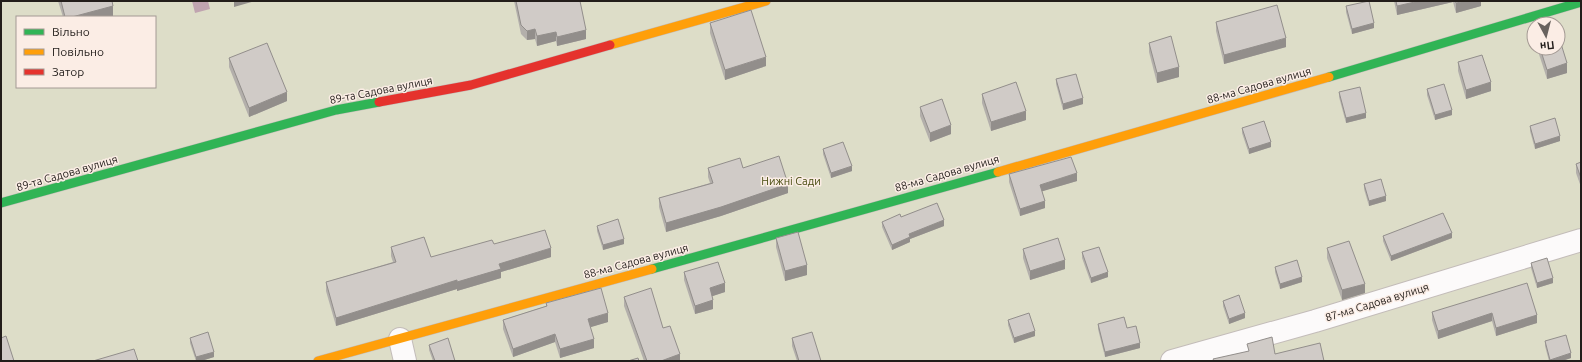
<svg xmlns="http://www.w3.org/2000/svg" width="1582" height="362" font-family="Ubuntu,sans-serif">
	<rect width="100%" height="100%" fill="#e9e1dd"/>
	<!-- green -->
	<path fill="#ddddc8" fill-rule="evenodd" d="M 1,1 L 1581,1 L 1581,361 L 1,361 ZM 17,17 L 155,17 L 155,87 L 17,87 ZM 1534,24 L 1558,24 L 1558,48 L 1534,48 Z"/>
	<!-- water -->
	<polygon fill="#c0a4b0" points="192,1 208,1 210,9 195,13"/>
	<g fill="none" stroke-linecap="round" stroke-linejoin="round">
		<!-- street casing -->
		<g stroke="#c3bcb9" stroke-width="24">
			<g id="street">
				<polyline points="400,339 405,361"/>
				<polyline points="1172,361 1315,321 1581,240"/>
			</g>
		</g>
		<!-- fast casing -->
		<g stroke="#c3bcb9" stroke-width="10">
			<g id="fast">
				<polyline points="1329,77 1581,2"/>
				<polyline points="1,203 336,110 379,102"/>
				<polyline points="652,269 998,172"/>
			</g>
		</g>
		<!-- slow casing -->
		<g stroke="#c3bcb9" stroke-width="10">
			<g id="slow">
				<polyline points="610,45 766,1"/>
				<polyline points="998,172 1329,77"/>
				<polyline points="318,361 652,269"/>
			</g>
		</g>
		<!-- jam casing -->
		<g stroke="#c3bcb9" stroke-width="10">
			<polyline id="jam" points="379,102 471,85 610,45"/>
		</g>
		<!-- street -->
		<use href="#street" stroke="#fcfafa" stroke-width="22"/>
		<!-- fast -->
		<use href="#fast" stroke="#30b455" stroke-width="9"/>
		<!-- slow -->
		<use href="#slow" stroke="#ff9f0a" stroke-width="9"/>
		<!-- jam -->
		<use href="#jam" stroke="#e5322d" stroke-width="9"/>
	</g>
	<!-- wall -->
	<g fill="#b3afab">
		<polygon points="58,1 112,1 113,16 108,17 63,17"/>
		<polygon points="514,1 580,1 586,39 557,46 556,41 537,46 535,39 527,40 521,34"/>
		<polygon points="1394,1 1481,1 1481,6 1456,13 1453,2 1397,15"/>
		<polygon points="1346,6 1374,28 1352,34 1346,12"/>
		<polygon points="1216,22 1286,47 1224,64 1216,31"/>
		<polygon points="710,23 766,66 725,80 710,33"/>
		<polygon points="1149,43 1179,77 1157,83 1149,52"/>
		<polygon points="1537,48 1558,48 1567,73 1547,79"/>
		<polygon points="229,58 287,101 249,117 229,67"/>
		<polygon points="1458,62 1491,91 1466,99 1458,71"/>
		<polygon points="1056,79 1083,104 1063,110 1056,84"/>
		<polygon points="1427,89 1452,115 1435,120 1427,95"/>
		<polygon points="1339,92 1366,118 1346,123 1339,97"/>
		<polygon points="982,94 1026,120 991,131 982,103"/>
		<polygon points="920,107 951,134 930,142 920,116"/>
		<polygon points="1530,126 1560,141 1535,149 1530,131"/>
		<polygon points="1242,128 1271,147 1249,154 1242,133"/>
		<polygon points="823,149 852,171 831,178 823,154"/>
		<polygon points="1581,162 1581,187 1576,173 1576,164"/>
		<polygon points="708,168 743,168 788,193 721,216 666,232 659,207 659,198 710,183 708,177"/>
		<polygon points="1009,174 1077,181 1042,191 1045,208 1020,216 1009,182"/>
		<polygon points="1364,184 1386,201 1369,206 1364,189"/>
		<polygon points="882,222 944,226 910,239 910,242 892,250 882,227"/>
		<polygon points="597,226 624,244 603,250 597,231"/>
		<polygon points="1383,236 1452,238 1391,261 1383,241"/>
		<polygon points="776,238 807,275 785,281 776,247"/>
		<polygon points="494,244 551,257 501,272 501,278 457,291 457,289 336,326 326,291 326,282 393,262 391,256 391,247 431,257"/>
		<polygon points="1327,248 1365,293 1342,300 1327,258"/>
		<polygon points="1023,249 1065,269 1030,280 1023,258"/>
		<polygon points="1082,252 1108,277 1091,283 1082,258"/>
		<polygon points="1531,263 1553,283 1537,288 1531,268"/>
		<polygon points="1275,267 1302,282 1280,289 1275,272"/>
		<polygon points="684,272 725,292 712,296 713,309 695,314 684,280"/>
		<polygon points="624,297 663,328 680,361 644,361 624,306"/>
		<polygon points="1223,301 1245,318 1229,324 1223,306"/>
		<polygon points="546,303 608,322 590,327 594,348 560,358 555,342 513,357 503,329 503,320 546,306"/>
		<polygon points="1432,312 1537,315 1537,323 1496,336 1492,321 1438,339 1432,320"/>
		<polygon points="1008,320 1035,336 1014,343 1008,325"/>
		<polygon points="1098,324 1127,328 1140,348 1105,357 1098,329"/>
		<polygon points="190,338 214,357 201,361 196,361 190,343"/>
		<polygon points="792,338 821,361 797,361 792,346"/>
		<polygon points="1545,341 1571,358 1562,361 1549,361 1545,346"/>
		<polygon points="429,345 455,361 433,361 429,350"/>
	</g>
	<!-- shaded-wall -->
	<g fill="#928e8b">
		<polygon points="234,1 255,1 234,7"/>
		<polygon points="1419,1 1453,1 1453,2 1397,15 1397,6"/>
		<polygon points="1466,1 1481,1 1481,6 1456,13 1456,3"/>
		<polygon points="113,6 113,16 108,17 72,17"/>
		<polygon points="1374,23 1374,28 1352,34 1352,29"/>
		<polygon points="535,29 535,39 527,40 527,31"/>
		<polygon points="586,30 586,39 557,46 557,37"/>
		<polygon points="556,32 556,41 537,46 537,36"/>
		<polygon points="1286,38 1286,47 1224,64 1224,55"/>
		<polygon points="766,57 766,66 725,80 725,70"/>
		<polygon points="1567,63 1567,73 1547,79 1547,70"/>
		<polygon points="1179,67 1179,77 1157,83 1157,73"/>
		<polygon points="1491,82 1491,91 1466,99 1466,90"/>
		<polygon points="287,92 287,101 249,117 249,108"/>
		<polygon points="1083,98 1083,104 1063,110 1063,104"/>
		<polygon points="1452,110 1452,115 1435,120 1435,115"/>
		<polygon points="1026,111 1026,120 991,131 991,122"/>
		<polygon points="1366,113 1366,118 1346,123 1346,118"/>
		<polygon points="951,125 951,134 930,142 930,133"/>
		<polygon points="1560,136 1560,141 1535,149 1535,144"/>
		<polygon points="1271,142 1271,147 1249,154 1249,149"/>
		<polygon points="852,166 852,171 831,178 831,173"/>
		<polygon points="1077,173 1077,181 1040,192 1040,185"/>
		<polygon points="788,184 788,193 721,216 666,232 666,223"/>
		<polygon points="1386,196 1386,201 1369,206 1369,201"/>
		<polygon points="1045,201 1045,208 1020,216 1020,209"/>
		<polygon points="944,220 944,226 910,239 910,242 892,250 892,245 909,234"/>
		<polygon points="1452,233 1452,238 1391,261 1391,256"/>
		<polygon points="624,239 624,244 603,250 603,245"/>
		<polygon points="551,248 551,257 501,272 501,278 457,291 457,282 499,264"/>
		<polygon points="1065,260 1065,269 1030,280 1030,271"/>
		<polygon points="807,265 807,275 785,281 785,271"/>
		<polygon points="1108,272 1108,277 1091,283 1091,278"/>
		<polygon points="1302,277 1302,282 1280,289 1280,284"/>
		<polygon points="1553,278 1553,283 1537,288 1537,283"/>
		<polygon points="457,280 457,289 336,326 336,318"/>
		<polygon points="725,283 725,292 710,297 710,288"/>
		<polygon points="1365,284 1365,293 1342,300 1342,290"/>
		<polygon points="713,300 713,309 695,314 695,306"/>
		<polygon points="608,313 608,322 588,328 588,319"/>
		<polygon points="1245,313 1245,318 1229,324 1229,319"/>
		<polygon points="1492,313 1492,321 1438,339 1438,331"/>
		<polygon points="1537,315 1537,323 1496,336 1496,328"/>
		<polygon points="1035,331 1035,336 1014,343 1014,338"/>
		<polygon points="555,334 555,342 513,357 513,349"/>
		<polygon points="594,339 594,348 560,358 560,349"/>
		<polygon points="1140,343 1140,348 1105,357 1105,352"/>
		<polygon points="214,352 214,357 201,361 196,361 196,357"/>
		<polygon points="1571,353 1571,358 1562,361 1550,361 1550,360"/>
		<polygon points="680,354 680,361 661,361"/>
	</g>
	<!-- building -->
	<g fill="#d0cbc7" stroke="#928e8b">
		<polygon points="61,1 112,1 113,6 72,17 65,17"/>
		<polygon points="516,1 580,1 586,30 557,37 556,32 537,36 535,29 527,31 521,25"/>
		<polygon points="1369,1 1374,23 1352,29 1346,6"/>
		<polygon points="1396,1 1419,1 1397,6"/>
		<polygon points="1455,1 1466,1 1456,3"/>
		<polygon points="1277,5 1286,38 1224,55 1216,22"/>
		<polygon points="751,10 766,57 725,70 710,23"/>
		<polygon points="1558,34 1567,63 1547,70 1540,48 1558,48"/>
		<polygon points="1171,36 1179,67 1157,73 1149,43"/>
		<polygon points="267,43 287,92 249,108 229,58"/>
		<polygon points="1482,55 1491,82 1466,90 1458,62"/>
		<polygon points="1076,74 1083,98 1063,104 1056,79"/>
		<polygon points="1016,82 1026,111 991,122 982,94"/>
		<polygon points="1444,84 1452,110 1435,115 1427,89"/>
		<polygon points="1360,87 1366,113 1346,118 1339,92"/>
		<polygon points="942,99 951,125 930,133 920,107"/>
		<polygon points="1555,118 1560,136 1535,144 1530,126"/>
		<polygon points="1264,121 1271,142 1249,149 1242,128"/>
		<polygon points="843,142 852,166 831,173 823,149"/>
		<polygon points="779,156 788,184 721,207 666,223 659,198 713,183 708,168 740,158 743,168"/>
		<polygon points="1071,157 1077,173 1040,185 1045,201 1020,209 1009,174"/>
		<polygon points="1581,162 1581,178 1576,164"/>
		<polygon points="1381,179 1386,196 1369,201 1364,184"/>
		<polygon points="937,203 944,220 909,234 910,237 892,245 882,222 900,214 901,217"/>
		<polygon points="1443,213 1452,233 1391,256 1383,236"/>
		<polygon points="618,219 624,239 603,245 597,226"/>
		<polygon points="545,230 551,248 499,264 501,269 457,282 457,280 336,318 326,282 396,262 391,247 424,237 431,257 492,240 494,244"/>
		<polygon points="798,232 807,265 785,271 776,238"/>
		<polygon points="1058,238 1065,260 1030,271 1023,249"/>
		<polygon points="1349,241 1365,284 1342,290 1327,248"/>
		<polygon points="1099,247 1108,272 1091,278 1082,252"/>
		<polygon points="1547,258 1553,278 1537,283 1531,263"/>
		<polygon points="1297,260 1302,277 1280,284 1275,267"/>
		<polygon points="718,262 725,283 710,288 713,300 695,306 684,272"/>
		<polygon points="1527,283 1537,315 1496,328 1492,313 1438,331 1432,312"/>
		<polygon points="601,288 608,313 588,319 594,339 560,349 555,334 513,349 503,320 547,306 546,303"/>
		<polygon points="651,288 663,328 670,326 680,354 661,361 647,361 624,297"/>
		<polygon points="1239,295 1245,313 1229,319 1223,301"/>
		<polygon points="1029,313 1035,331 1014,338 1008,320"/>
		<polygon points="1124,317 1127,328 1136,326 1140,343 1105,352 1098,324"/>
		<polygon points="208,332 214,352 196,357 190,338"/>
		<polygon points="812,332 821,361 799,361 792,338"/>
		<polygon points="1566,335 1571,353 1550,360 1545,341"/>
		<polygon points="6,336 14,361 1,361 1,338"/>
		<polygon points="1272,337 1275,354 1320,343 1324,361 1214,361 1213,359 1249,351 1247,344"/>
		<polygon points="448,338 455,361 435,361 429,345"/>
		<polygon points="134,349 138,361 93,361"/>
		<polygon points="638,358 639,361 628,361"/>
	</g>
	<g text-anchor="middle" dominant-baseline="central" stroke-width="3" stroke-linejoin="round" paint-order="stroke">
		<!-- street labels -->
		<g font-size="11" fill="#221d1a" stroke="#fbede5">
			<text transform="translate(1259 85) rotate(-16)">88-ма Садова вулиця</text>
			<text transform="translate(381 90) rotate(-11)">89-та Садова вулиця</text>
			<text transform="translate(67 173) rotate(-16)">89-та Садова вулиця</text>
			<text transform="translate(947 173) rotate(-16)">88-ма Садова вулиця</text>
			<text transform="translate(636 261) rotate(-15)">88-ма Садова вулиця</text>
			<text transform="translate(1377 302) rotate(-17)">87-ма Садова вулиця</text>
		</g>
		<!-- park labels -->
		<g font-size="11" fill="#474b0f" stroke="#fbede5">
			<text x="791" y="181">Нижні Сади</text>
		</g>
	</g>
	<!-- border -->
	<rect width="1582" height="362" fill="none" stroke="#221d1a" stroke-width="4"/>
	<!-- legend -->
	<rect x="16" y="16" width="140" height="72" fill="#fbede5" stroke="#a49a94"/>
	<rect x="24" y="29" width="20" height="6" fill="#30b455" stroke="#a49a94"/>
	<text x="52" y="36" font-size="12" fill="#221d1a">Вільно</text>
	<rect x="24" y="49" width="20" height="6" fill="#ff9f0a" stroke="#a49a94"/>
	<text x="52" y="56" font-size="12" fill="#221d1a">Повільно</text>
	<rect x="24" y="69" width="20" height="6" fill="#e5322d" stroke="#a49a94"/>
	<text x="52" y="76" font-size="12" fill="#221d1a">Затор</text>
	<!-- north arrow -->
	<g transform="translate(1546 36) rotate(173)"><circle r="19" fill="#fbede5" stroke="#a49a94"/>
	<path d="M0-3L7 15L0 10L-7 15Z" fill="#68625e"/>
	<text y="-6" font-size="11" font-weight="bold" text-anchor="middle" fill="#221d1a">Пн</text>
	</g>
</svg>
